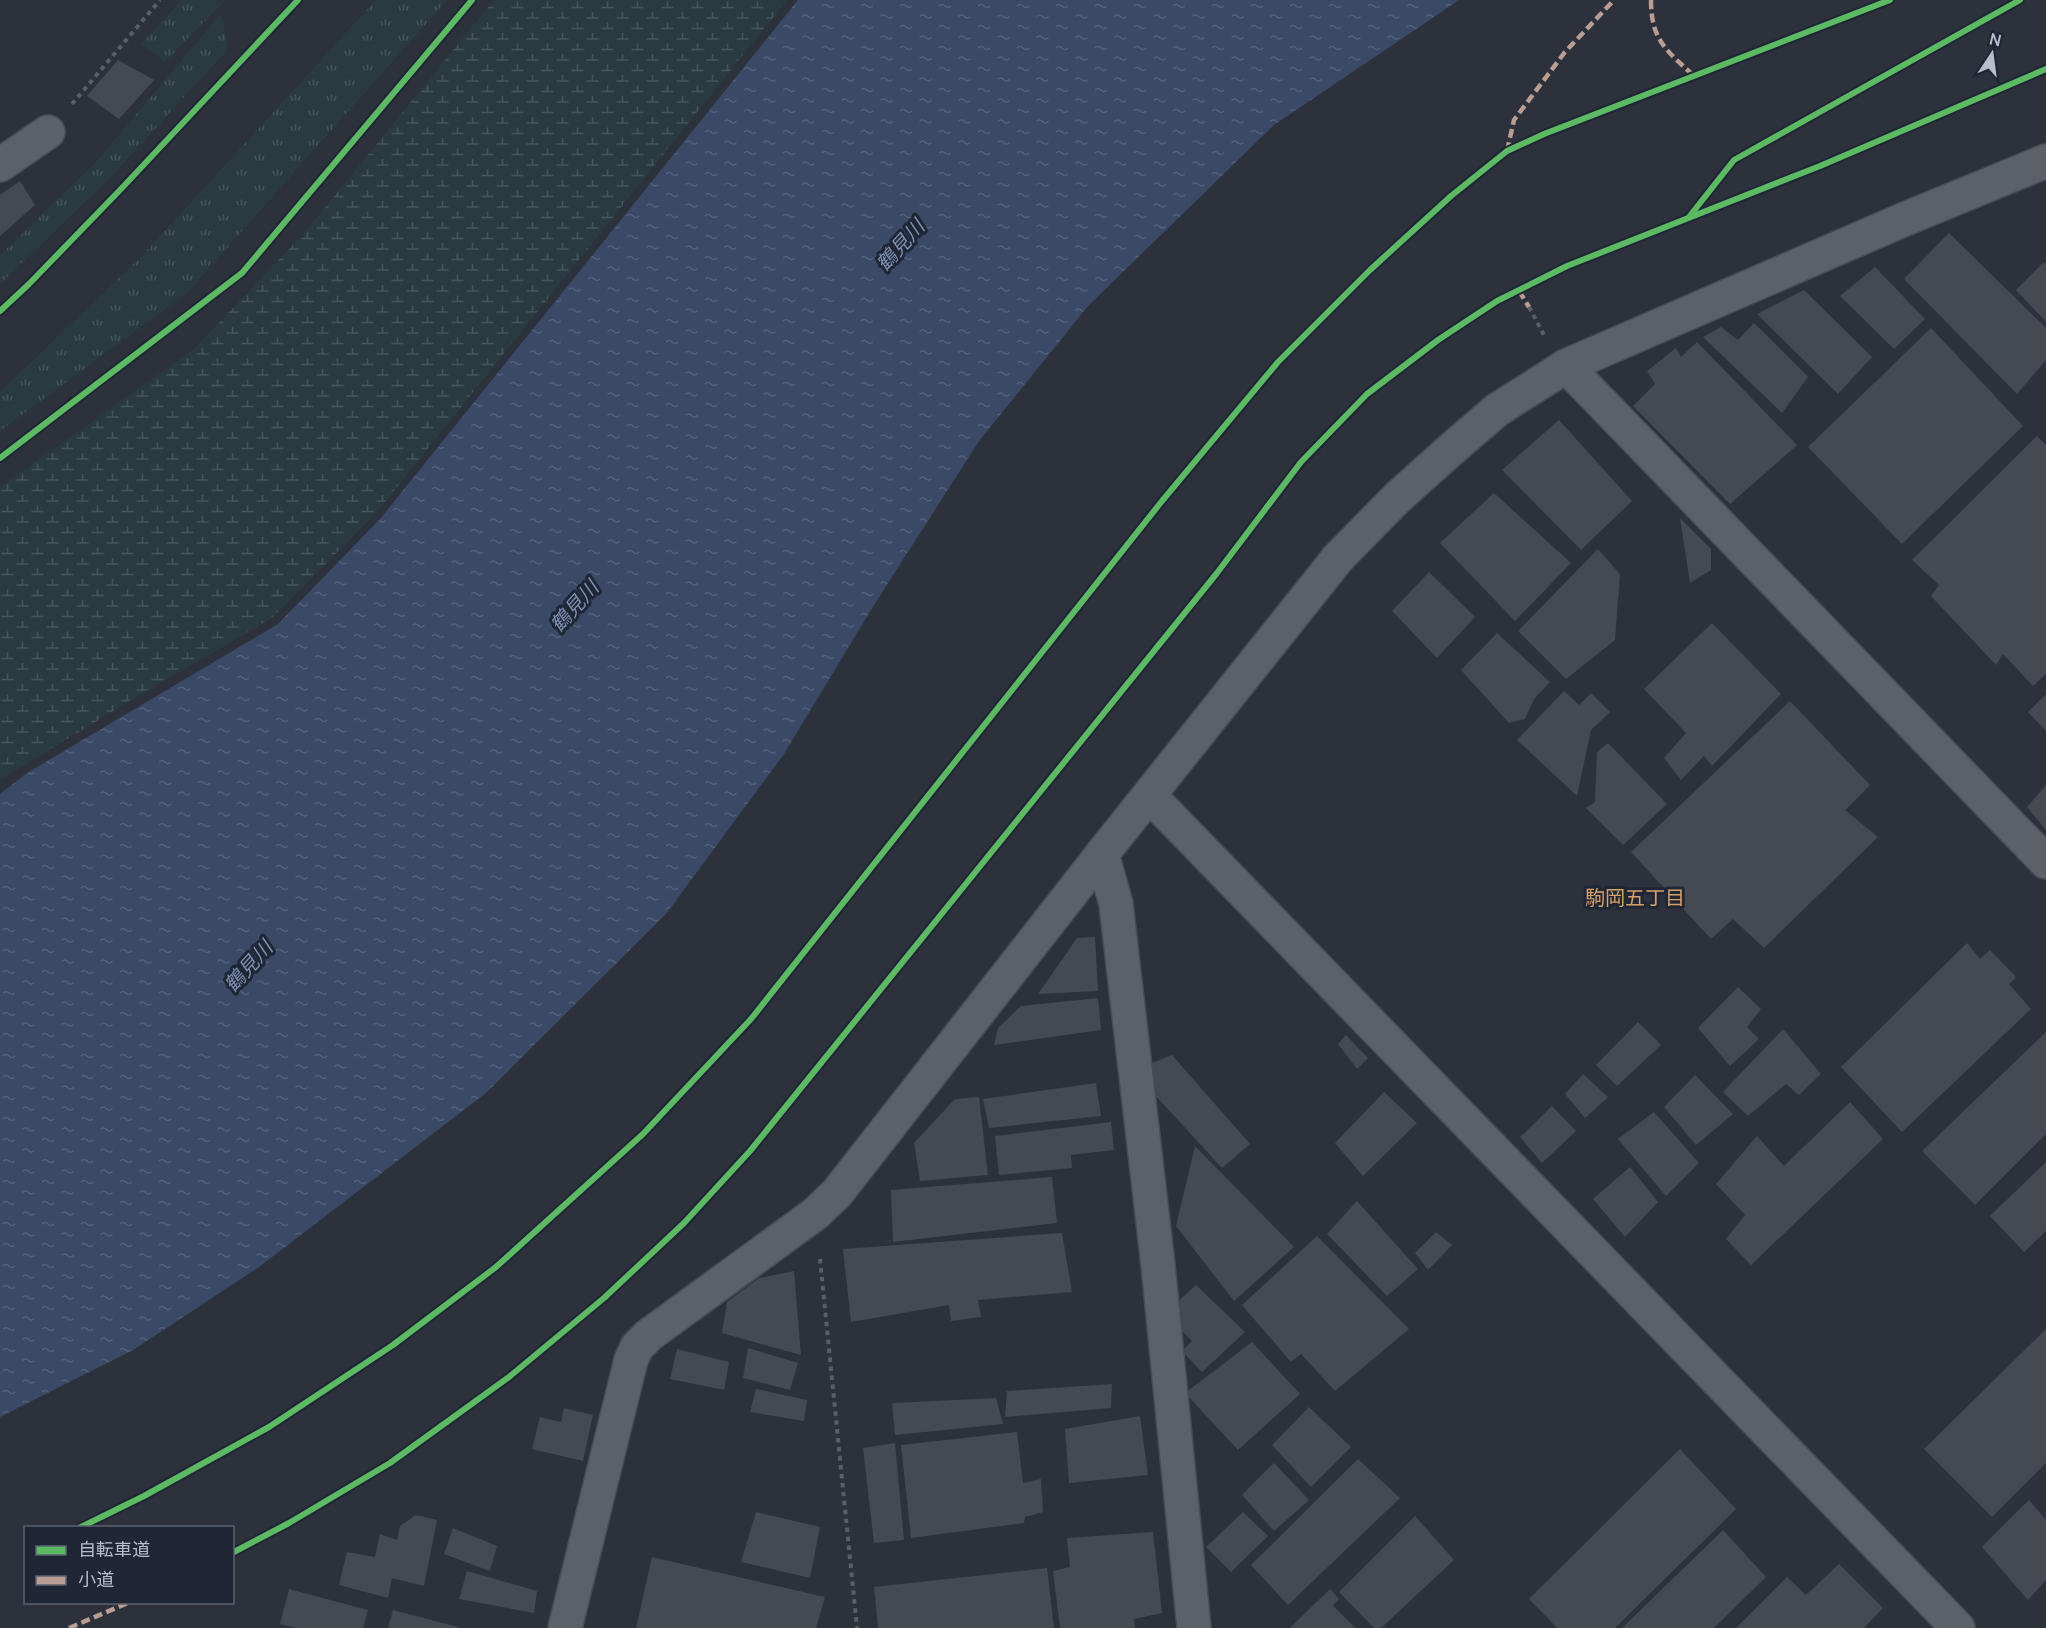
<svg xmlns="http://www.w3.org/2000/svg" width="2046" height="1628" font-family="Manrope,'Noto Sans JP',sans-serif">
	<defs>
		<pattern id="grass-tufts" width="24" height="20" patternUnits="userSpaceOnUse" patternTransform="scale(1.5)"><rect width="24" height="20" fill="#293b41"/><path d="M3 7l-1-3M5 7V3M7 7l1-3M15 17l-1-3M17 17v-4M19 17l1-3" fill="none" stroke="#46555b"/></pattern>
		<pattern id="wetland-marsh" width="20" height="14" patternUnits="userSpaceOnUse" patternTransform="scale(1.5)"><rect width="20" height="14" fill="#293b41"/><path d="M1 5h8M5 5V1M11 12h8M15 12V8" fill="none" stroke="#46555b"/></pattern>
		<pattern id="water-ripples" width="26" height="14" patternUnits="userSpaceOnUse" patternTransform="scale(1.5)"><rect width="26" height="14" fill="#3a4966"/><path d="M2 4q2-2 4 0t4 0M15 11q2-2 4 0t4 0" fill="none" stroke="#54617b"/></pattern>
	</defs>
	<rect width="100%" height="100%" fill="#2c313b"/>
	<!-- grass -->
	<g fill="url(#grass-tufts)">
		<polygon points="182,0 225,0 165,62 141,44"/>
		<polygon points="376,0 447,0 188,292 0,431 0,392 140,258"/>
		<polygon points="221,14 228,49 112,176 0,284 0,255 96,162"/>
	</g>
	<!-- wetland -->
	<polygon fill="url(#wetland-marsh)" points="494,0 787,0 378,511 272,618 133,699 0,780 0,487 193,350 305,232"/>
	<!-- water -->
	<polygon fill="url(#water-ripples)" points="798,0 1459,0 1274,125 1088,306 979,441 874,605 784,754 666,914 486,1093 259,1267 133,1350 0,1417 0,794 27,773 278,624 380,519"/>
	<!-- building -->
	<g fill="#454952">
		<polygon points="118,60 154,80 119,119 87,96"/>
		<polygon points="20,181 35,205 0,236 0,195"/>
		<polygon points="1949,233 2046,328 2046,360 2017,394 1904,279"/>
		<polygon points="2044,262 2046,264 2046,322 2016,290"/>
		<polygon points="1875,267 1925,319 1894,349 1840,296"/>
		<polygon points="1804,290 1872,357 1838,394 1757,314"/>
		<polygon points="1754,323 1808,377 1782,413 1703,337 1721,327 1738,340"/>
		<polygon points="1931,328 2023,426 1902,544 1808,447"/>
		<polygon points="1697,342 1797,445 1730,504 1633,406 1655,384 1647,371 1676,348 1681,357"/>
		<polygon points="1559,420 1632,501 1581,550 1502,470"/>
		<polygon points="2037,436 2046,445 2046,674 2033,686 2003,654 1996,665 1931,596 1939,585 1912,560"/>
		<polygon points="1494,493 1571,563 1515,621 1440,543"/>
		<polygon points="1680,518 1711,549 1711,570 1690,583"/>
		<polygon points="1598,549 1620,574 1615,640 1566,679 1518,631"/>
		<polygon points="1429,572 1475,617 1437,658 1392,611"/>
		<polygon points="1712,623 1781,694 1712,766 1704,756 1681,780 1664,758 1686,733 1644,689"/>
		<polygon points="1497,633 1550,682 1534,699 1525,719 1509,723 1461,670"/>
		<polygon points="1564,691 1579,705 1591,693 1610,712 1591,730 1577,796 1517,740"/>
		<polygon points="2046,694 2046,731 2028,712"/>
		<polygon points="1790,701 1870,785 1845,810 1878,837 1764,948 1733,919 1711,939 1631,852"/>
		<polygon points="1608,743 1667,804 1623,845 1586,808 1595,802 1597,752"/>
		<polygon points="2046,785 2046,830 2027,807"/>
		<polygon points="1095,937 1098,991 1038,994 1077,938"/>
		<polygon points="1967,943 1980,959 1990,950 2016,977 2009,984 2031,1009 1902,1132 1841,1067"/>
		<polygon points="1738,987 1761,1009 1747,1027 1759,1039 1730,1066 1698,1028"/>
		<polygon points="1098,998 1101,1030 994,1045 998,1028 1021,1006"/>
		<polygon points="1638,1022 1661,1045 1617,1086 1596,1065"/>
		<polygon points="1783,1029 1821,1074 1799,1095 1786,1084 1748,1116 1723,1092"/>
		<polygon points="2046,1032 2046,1134 1975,1205 1922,1151"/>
		<polygon points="1346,1035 1368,1058 1357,1069 1338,1044"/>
		<polygon points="1172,1055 1250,1144 1222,1168 1155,1095 1152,1063"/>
		<polygon points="1583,1074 1608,1097 1585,1118 1565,1094"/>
		<polygon points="1695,1075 1733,1114 1696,1145 1664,1107"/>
		<polygon points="1096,1083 1101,1116 989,1128 983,1099"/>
		<polygon points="1384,1092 1417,1123 1363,1176 1335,1143"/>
		<polygon points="979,1097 988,1175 920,1181 914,1143 955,1099"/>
		<polygon points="1850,1102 1883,1139 1751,1265 1726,1239 1745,1215 1716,1184 1757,1136 1784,1166"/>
		<polygon points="1552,1106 1576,1131 1542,1163 1520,1137"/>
		<polygon points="1654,1112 1699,1163 1666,1196 1618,1139"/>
		<polygon points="1111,1122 1114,1150 1071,1155 1072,1168 999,1175 995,1136"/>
		<polygon points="1195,1146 1294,1247 1234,1301 1176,1226"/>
		<polygon points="2046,1162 2046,1231 2024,1252 1990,1216"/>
		<polygon points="1630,1167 1658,1202 1625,1237 1593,1199"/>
		<polygon points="1052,1177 1057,1223 893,1242 891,1190"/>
		<polygon points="1357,1201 1418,1269 1387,1296 1327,1234"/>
		<polygon points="1436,1232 1452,1245 1428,1270 1415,1253"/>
		<polygon points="1062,1233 1072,1292 978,1300 981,1317 951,1321 949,1305 851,1322 843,1249"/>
		<polygon points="1317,1236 1409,1329 1335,1391 1301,1354 1291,1362 1242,1305"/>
		<polygon points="794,1271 801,1355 722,1333 727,1302 759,1278"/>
		<polygon points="1196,1285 1245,1332 1202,1372 1182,1351 1192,1341 1174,1323 1182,1317 1173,1306"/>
		<polygon points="2046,1329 2046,1463 1992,1517 1924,1449"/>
		<polygon points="1252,1342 1300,1394 1238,1450 1185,1393"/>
		<polygon points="748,1348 798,1363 790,1390 743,1378"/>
		<polygon points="677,1349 729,1362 724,1390 670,1379"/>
		<polygon points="1112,1384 1111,1408 1005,1417 1007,1391"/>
		<polygon points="756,1389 807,1400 804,1421 750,1412"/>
		<polygon points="996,1398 1003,1424 895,1435 892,1403"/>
		<polygon points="1309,1407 1351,1447 1311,1487 1272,1445"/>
		<polygon points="564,1408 593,1415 583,1461 532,1449 540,1417 561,1422"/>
		<polygon points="1140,1416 1148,1475 1069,1483 1065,1429"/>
		<polygon points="1017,1432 1023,1483 1041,1479 1043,1512 1025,1517 1024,1523 911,1538 901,1445"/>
		<polygon points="895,1443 904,1540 874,1543 863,1448"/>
		<polygon points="1680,1449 1736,1509 1615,1628 1557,1628 1529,1599"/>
		<polygon points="1358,1459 1400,1498 1288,1605 1251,1565"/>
		<polygon points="1274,1463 1309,1500 1274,1531 1242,1495"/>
		<polygon points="2029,1500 2046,1520 2046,1580 2028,1600 1982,1547"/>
		<polygon points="756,1512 820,1527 810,1578 741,1562"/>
		<polygon points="1243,1512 1268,1536 1231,1572 1206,1547"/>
		<polygon points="416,1515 437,1520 424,1586 392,1578 388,1598 339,1585 347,1552 375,1557 380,1534 397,1540 400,1526"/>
		<polygon points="1415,1516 1454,1560 1381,1628 1374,1628 1339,1592"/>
		<polygon points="453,1528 497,1546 490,1571 444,1554"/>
		<polygon points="1723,1530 1766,1577 1714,1628 1622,1628"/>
		<polygon points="1153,1532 1162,1613 1134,1619 1135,1628 1060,1628 1053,1571 1070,1567 1067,1538"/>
		<polygon points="652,1557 825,1597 816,1628 636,1628"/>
		<polygon points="1839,1564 1883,1608 1864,1628 1736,1628 1787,1577 1806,1595"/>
		<polygon points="1047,1568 1054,1628 878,1628 874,1587"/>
		<polygon points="467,1571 537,1591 534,1613 459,1599"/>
		<polygon points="289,1589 368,1610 363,1628 297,1628 280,1624"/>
		<polygon points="1330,1589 1339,1599 1333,1606 1355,1628 1290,1628"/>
		<polygon points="393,1610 458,1627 458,1628 388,1628"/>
	</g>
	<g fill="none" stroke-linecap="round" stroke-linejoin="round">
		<!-- street casing -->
		<g stroke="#484c53" stroke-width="36">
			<g id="street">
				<polyline points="0,165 48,132"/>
				<polyline points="1566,366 2046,862"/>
				<polyline points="1150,796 1958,1628"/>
				<polyline points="1102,854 1116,904 1158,1265 1194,1628"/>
				<polyline points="565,1628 631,1360 637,1347 649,1335 815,1214 837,1193 1102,854 1338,558 1397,498 1455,446 1497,410 1566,366 1905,219 2046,161"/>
			</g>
		</g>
		<!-- path -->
		<g stroke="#5a5f65" stroke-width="4" stroke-dasharray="4.5 4.5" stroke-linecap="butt">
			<polyline points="72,104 160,0"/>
			<polyline points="1529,307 1544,335"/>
			<polyline points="820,1259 857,1628"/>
		</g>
		<!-- street -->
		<use href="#street" stroke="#5c6069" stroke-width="33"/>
		<!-- quiet -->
		<g stroke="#b99d93" stroke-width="4.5" stroke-dasharray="9 4.5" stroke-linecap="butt">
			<path d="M 1651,0 C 1651,40 1666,50 1694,76"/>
			<polyline points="1507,151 1514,120 1565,52 1614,0"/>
			<polyline points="1519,291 1529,307"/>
			<polyline points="69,1628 130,1602"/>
		</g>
		<!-- cycleway casing -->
		<g stroke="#1f2636" stroke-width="10">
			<g id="cycleway">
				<polyline points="1689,217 1734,160 2020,0"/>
				<polyline points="0,311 29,284 121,189 298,0"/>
				<polyline points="0,458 242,273 472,0"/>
				<polyline points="79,1528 144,1496 269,1427 393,1345 496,1267 643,1134 751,1019 1162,501 1278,362 1370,270 1451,196 1507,151 1544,134 1890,0"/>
				<polyline points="232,1553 289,1523 390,1463 509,1377 604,1298 684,1223 750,1151 1217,573 1301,462 1367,394 1438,340 1497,301 1567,266 1820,166 2046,69"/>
			</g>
		</g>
		<!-- cycleway -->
		<use href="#cycleway" stroke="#5cba63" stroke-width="6"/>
	</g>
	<g text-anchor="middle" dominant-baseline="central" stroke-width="6" stroke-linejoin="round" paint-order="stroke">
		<!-- water labels -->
		<g font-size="20" font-style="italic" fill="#7e90b2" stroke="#1f2636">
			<text transform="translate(900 245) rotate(-48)">鶴見川</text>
			<text transform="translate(574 606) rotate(-48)">鶴見川</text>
			<text transform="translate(248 966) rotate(-48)">鶴見川</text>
		</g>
		<!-- neighbourhood labels -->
		<g font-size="20" fill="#d6a066" stroke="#1f2636">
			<text x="1635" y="897">駒岡五丁目</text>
		</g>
	</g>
	<!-- legend -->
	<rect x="24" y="1526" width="210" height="78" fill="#1f2636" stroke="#5c6272" stroke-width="1.5"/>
	<rect x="36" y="1546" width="30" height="9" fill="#5cba63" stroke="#5c6272" stroke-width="1.5"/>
	<text x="78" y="1556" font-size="18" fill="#b7bdcb">自転車道</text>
	<rect x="36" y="1576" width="30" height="9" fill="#b99d93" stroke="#5c6272" stroke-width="1.5"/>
	<text x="78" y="1586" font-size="18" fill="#b7bdcb">小道</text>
	<!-- north arrow -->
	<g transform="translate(1992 54) rotate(13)" stroke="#1f2636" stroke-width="4.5" paint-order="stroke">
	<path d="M0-4.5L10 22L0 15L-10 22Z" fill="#b7bdcb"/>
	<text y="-9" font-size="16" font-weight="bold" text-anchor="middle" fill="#b7bdcb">N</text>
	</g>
</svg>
